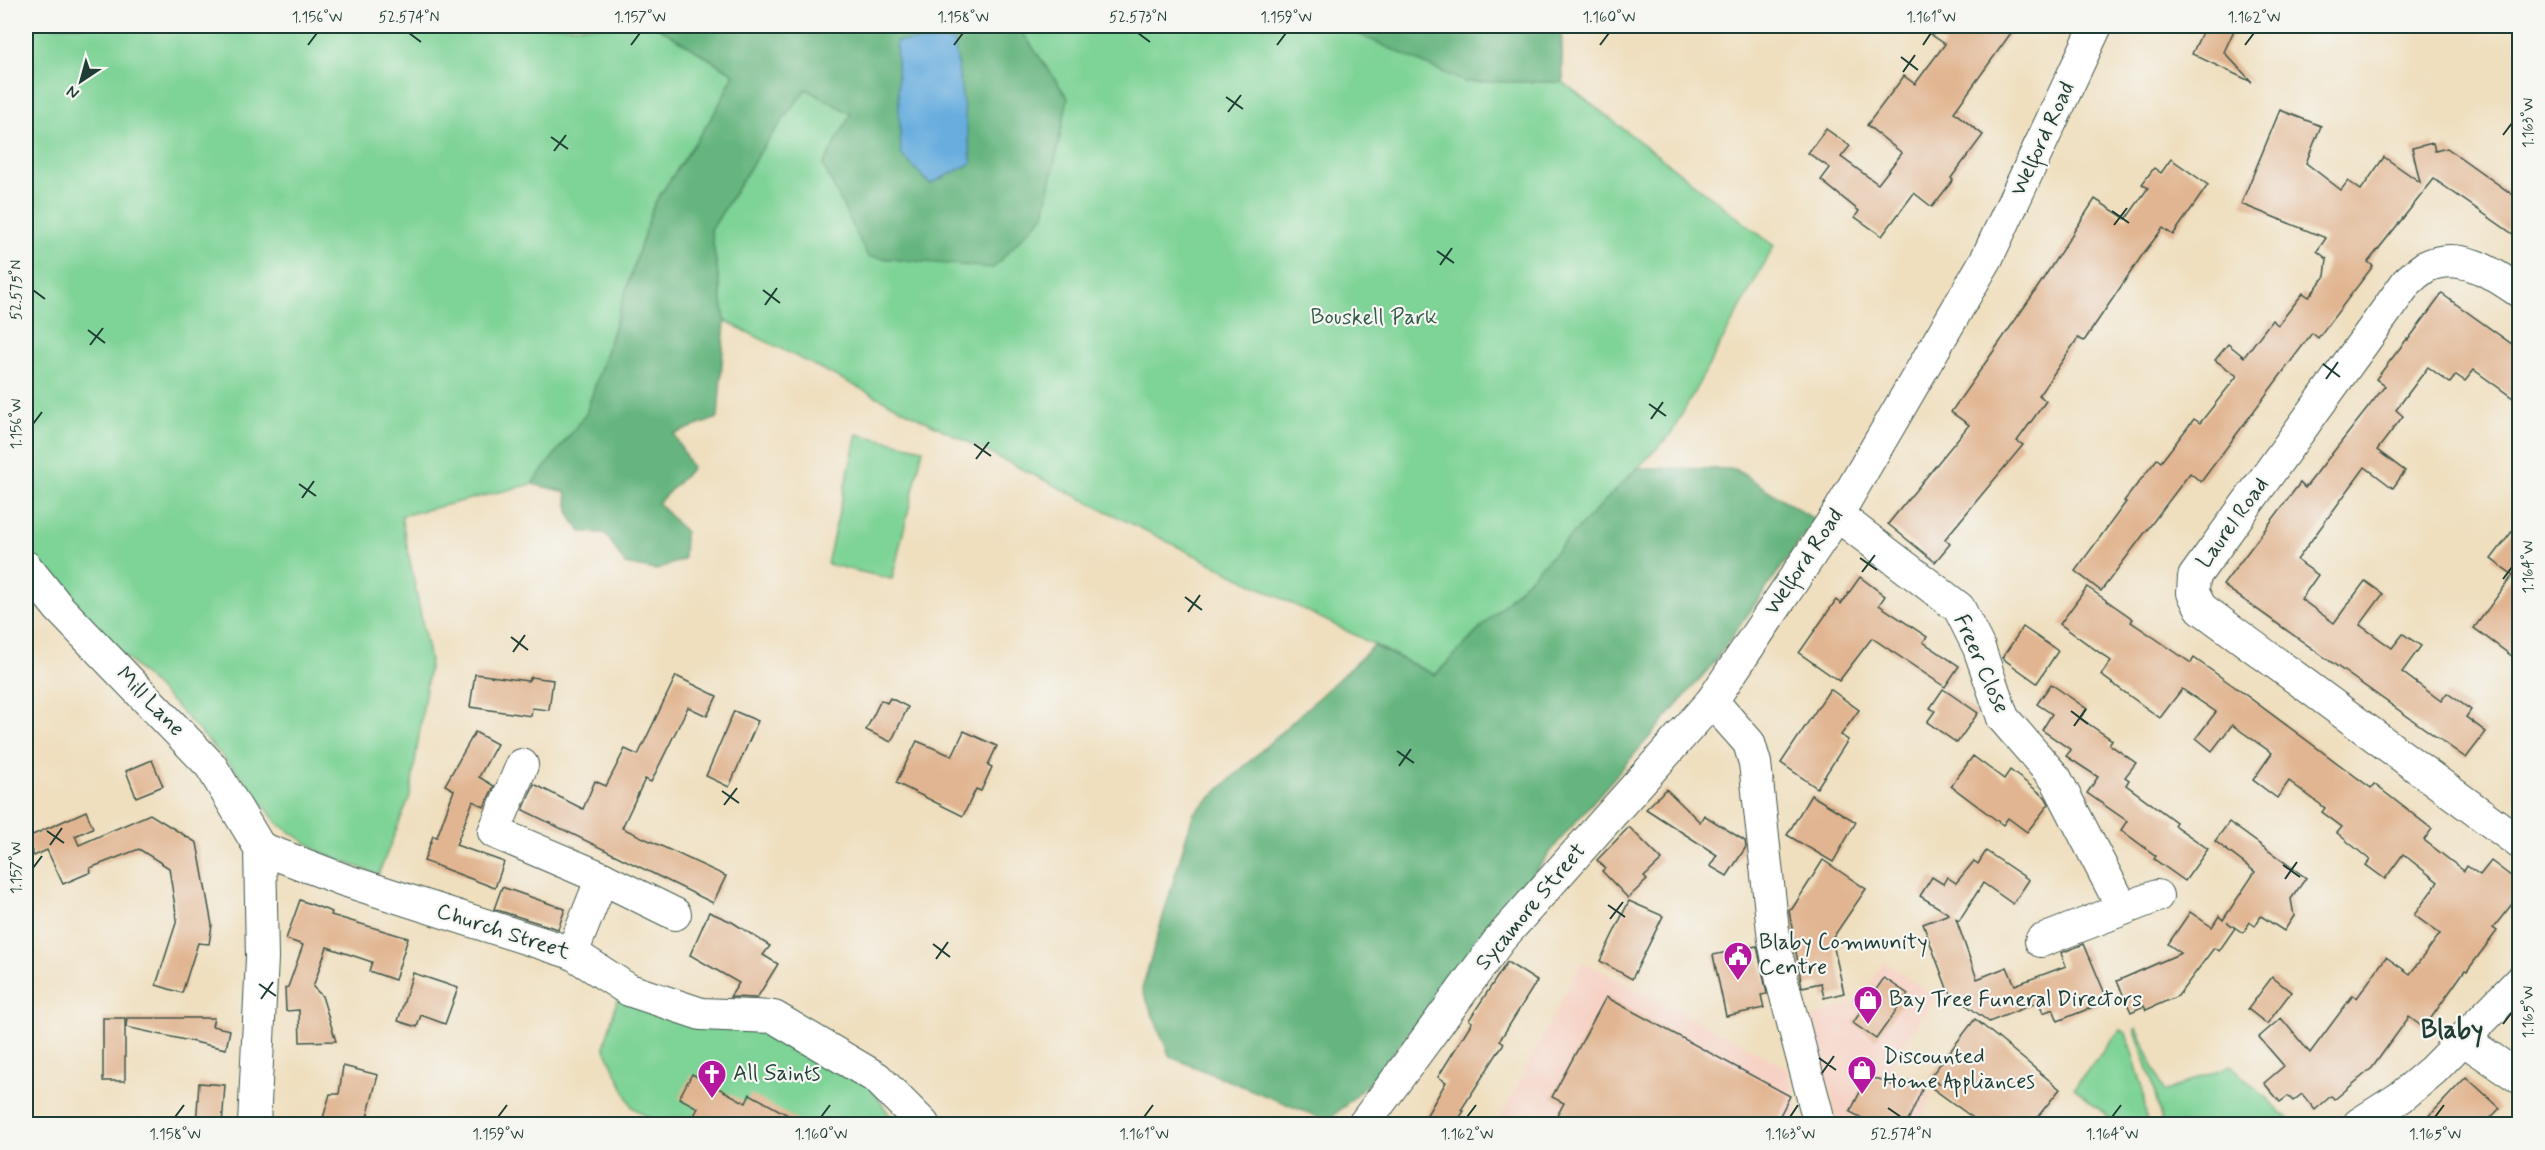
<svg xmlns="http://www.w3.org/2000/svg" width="2545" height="1150" font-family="Mynerve,sans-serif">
	<rect width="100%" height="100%" fill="#f6f6f2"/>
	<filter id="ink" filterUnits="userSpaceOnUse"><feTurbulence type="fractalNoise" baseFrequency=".0167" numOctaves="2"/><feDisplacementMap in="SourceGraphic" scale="12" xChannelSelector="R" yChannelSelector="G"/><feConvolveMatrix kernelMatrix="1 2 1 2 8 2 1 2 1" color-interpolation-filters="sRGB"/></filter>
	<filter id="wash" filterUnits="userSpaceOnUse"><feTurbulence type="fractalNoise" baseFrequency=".008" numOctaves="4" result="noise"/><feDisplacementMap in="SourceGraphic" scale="24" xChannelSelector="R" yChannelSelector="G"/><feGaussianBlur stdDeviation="1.35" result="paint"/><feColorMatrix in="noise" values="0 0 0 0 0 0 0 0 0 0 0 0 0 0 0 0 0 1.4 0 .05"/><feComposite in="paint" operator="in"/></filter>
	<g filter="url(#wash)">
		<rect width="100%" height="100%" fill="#efdfbf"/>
		<!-- built -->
		<g fill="#f6d2c4">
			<polygon points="1582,961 1786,1067 1796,1100 1799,1124 1497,1124"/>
			<polygon points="1884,961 1936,998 1891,1065 1932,1095 1919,1124 1836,1124 1830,1089 1801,1021 1859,1001"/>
		</g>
		<!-- green -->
		<g fill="#7ed396" stroke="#4e8865" stroke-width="1.5">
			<polygon points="26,26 656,26 734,74 716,111 654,204 586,414 532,484 401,516 430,661 410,796 378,875 322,853 277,823 248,784 176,706 81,614 26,549"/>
			<polygon points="862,26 1561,26 1563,82 1774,246 1671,434 1435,675 725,321 711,230 763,147 814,77"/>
			<polygon points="857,434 923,449 892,579 827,564"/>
			<polygon points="618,997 767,1031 868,1084 896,1124 658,1124 632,1107 604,1047"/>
			<polygon points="2137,1028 2164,1092 2231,1065 2294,1124 2162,1124 2152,1081 2135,1030"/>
			<polygon points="2120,1030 2126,1033 2142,1085 2147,1124 2117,1124 2074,1088"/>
		</g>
		<!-- forest -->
		<g fill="#66b57f" stroke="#42795a" stroke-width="1.5">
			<polygon points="656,26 1018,26 1068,98 1044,215 993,268 868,257 823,165 851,114 806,89 763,147 711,230 725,321 718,418 674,434 692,468 658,503 685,532 684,559 656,570 625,564 605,533 581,532 570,516 566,492 532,484 586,414 654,204 716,111 734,74"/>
			<polygon points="1333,26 1561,26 1563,82 1465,82 1358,34"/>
			<polygon points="1637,468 1735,469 1815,520 1711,666 1559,841 1372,1080 1328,1121 1170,1057 1142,989 1193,814 1374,646 1435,675"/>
		</g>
		<!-- water -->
		<polygon fill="#67adde" stroke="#437589" stroke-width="1.5" points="896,41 954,41 972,163 930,184 901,154"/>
		<g id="blocks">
			<!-- building -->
			<g fill="#e1b591">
				<polygon points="1918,26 2016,26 1954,112 1983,135 1951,178 1953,180 1932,207 1914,193 1882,236 1855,217 1859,211 1821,180 1830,168 1808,153 1826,129 1850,146 1841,157 1878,184 1902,153 1867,125 1904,76 1915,84 1945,44"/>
				<polygon points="2205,26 2236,26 2224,52 2252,82 2192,54"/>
				<polygon points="2280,110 2321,126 2306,163 2341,190 2348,181 2361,190 2384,157 2420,182 2412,148 2433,143 2435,151 2447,148 2520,200 2520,239 2434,179 2368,262 2373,266 2318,338 2312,333 2201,482 2190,473 2101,591 2075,571 2126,502 2124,501 2157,459 2161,462 2194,419 2200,423 2237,376 2215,360 2228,344 2244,357 2272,320 2278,325 2303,293 2309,297 2325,276 2327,259 2317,251 2326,238 2241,204"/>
				<polygon points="2171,159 2208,185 2173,235 2163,228 2143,254 2084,341 2078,338 2039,395 2046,401 2017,441 2023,445 1945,539 1950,544 1935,562 1888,524 1969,425 1951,412 2032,296 2095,199 2126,219 2148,188 2142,184 2154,168 2161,173"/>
				<polygon points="2442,294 2520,350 2520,403 2474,370 2465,381 2456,375 2450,383 2428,367 2396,410 2403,416 2377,450 2405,471 2393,488 2365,467 2297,560 2318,575 2301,599 2334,623 2365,581 2383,594 2360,625 2392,648 2403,634 2421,646 2402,672 2441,701 2447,693 2471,710 2466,717 2486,732 2466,758 2223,585 2300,483 2305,488 2385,386 2376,379 2407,339 2408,340"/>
				<polygon points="2520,521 2520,662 2474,628 2513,575 2491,559"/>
				<polygon points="1860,577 1885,596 1879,605 1927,637 1923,642 1959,666 1945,687 1872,638 1839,681 1799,653 1836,600 1841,604"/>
				<polygon points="2087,587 2133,619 2131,622 2162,643 2191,663 2194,658 2235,687 2371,788 2374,784 2432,829 2424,840 2464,871 2467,866 2480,875 2491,861 2520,883 2520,894 2493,928 2497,931 2467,971 2465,970 2424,1028 2409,1017 2372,1068 2334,1100 2331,1096 2315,1110 2302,1094 2293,1101 2288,1096 2280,1102 2264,1083 2284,1066 2259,1037 2281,1018 2310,1053 2353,995 2357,998 2386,957 2410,974 2440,934 2414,915 2438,882 2403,854 2385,879 2366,865 2370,860 2337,833 2342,827 2322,812 2325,808 2289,781 2277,798 2253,780 2272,753 2232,725 2212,751 2196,738 2216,712 2182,689 2160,718 2101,675 2111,661 2060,624"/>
				<polygon points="2023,627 2058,651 2037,683 2002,658"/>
				<polygon points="475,674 528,681 531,677 553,680 549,710 532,708 531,716 470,707"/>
				<polygon points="676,676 717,696 707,716 688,707 651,782 645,779 622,828 726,876 713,903 523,810 534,784 583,809 595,781 606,786 625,749 638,755"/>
				<polygon points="2051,684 2087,709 2080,718 2112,740 2109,744 2136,763 2125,777 2129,780 2126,785 2176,822 2174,825 2208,849 2185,881 2154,859 2156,856 2121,830 2127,821 2087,793 2098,777 2066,756 2071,750 2042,730 2052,714 2037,704"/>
				<polygon points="1830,689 1859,710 1841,735 1848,740 1817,788 1781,763"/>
				<polygon points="1943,689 1978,713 1957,743 1927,722 1935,711 1930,708"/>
				<polygon points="890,698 908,707 891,742 866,730 881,700 887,703"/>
				<polygon points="734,711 758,721 729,787 706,776"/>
				<polygon points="964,731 997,746 988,765 992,767 981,791 976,789 963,816 896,783 917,741 952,756"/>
				<polygon points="475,732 497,744 479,777 494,786 484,807 473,801 456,845 504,862 495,888 424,861 433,836 437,837 454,790 445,785"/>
				<polygon points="1973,756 2004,779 2010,770 2045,797 2049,804 2027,832 2008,818 2003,825 1951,786"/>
				<polygon points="152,760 163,786 136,797 126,771"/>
				<polygon points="1666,789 1700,822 1704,815 1745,841 1746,847 1727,876 1710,866 1717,855 1646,809"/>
				<polygon points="1811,795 1856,822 1833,862 1787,835"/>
				<polygon points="86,811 93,828 75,836 79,845 150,814 197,843 212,925 209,944 198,943 182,993 156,985 177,920 169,868 139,849 90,868 91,872 63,884 47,850 34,856 26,838"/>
				<polygon points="2229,822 2306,878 2291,899 2294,916 2284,931 2261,916 2255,926 2250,922 2243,933 2227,922 2235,928 2219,951 2214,948 2178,996 2146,1010 2144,1006 2131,1012 2117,981 2181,953 2168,944 2190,912 2212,927 2219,916 2223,920 2255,872 2215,841"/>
				<polygon points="1629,827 1662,860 1644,877 1647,880 1628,898 1602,871 1605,868 1597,860"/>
				<polygon points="1986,851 2029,880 2013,904 1983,883 1959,921 1956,919 1977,979 2007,967 2015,985 2066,966 2061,953 2084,944 2108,1001 2058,1021 2053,1009 2043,1013 2039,1002 1989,1022 1948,991 1923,924 1949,914 1920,896 1932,877 1943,884 1947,877 1956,883 1974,861 1978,864"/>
				<polygon points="1823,860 1866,889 1832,939 1844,993 1824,998 1821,983 1802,987 1789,910 1792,909"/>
				<polygon points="502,887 565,909 558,929 494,909"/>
				<polygon points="300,900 332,912 331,915 408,938 395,980 369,971 372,962 327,947 313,987 322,996 336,1041 300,1042 299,1010 286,1011 285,988 288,987 303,945 286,939"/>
				<polygon points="1629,901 1663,916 1632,979 1600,961"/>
				<polygon points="709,912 732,922 770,946 763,955 778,964 757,998 730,997 739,983 690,955"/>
				<polygon points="1757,946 1767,994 1761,995 1764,1008 1726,1016 1713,955"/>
				<polygon points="1507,962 1537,981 1500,1040 1504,1043 1461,1110 1464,1111 1455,1125 1421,1125 1446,1082 1438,1077 1472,1022 1469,1020"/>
				<polygon points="413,973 458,988 445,1024 421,1015 417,1027 398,1021"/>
				<polygon points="2272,977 2291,992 2267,1024 2248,1009"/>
				<polygon points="1884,978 1908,994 1876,1039 1853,1023"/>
				<polygon points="1606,997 1790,1096 1775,1125 1552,1125 1564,1103 1552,1097"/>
				<rect x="103" y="1018" width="22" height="63"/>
				<polygon points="127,1018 214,1018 212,1026 230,1030 226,1049 126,1027"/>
				<polygon points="1975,1019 2060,1089 2031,1125 1983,1125 1925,1083 1906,1125 1876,1125 1850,1112 1867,1078 1879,1079 1896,1087 1901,1081 1939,1084 1930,1077"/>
				<polygon points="343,1066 378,1075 365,1125 321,1125 330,1094 339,1094"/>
				<polygon points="692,1074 746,1103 750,1094 806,1125 689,1125 698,1108 679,1098"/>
				<polygon points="2466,1077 2500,1108 2484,1125 2421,1125"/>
				<polygon points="199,1083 225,1085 222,1125 196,1125"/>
			</g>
		</g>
	</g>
	<g filter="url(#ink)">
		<use href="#blocks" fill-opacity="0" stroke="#3e5549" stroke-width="1.5"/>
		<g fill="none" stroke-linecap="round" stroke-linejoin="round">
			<!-- minor casing -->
			<g stroke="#3e5549" stroke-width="34">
				<g id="minor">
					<path d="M 2520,292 C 2493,273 2459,250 2425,267 C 2419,271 2412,277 2407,282 L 2194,577 L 2193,593 L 2201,608 L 2520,843"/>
					<polyline points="1837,515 1959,608 1979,648 2003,718 2056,779 2123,909"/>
					<polyline points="26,567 59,608 211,766 260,848 262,958 254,1124"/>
					<polyline points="1712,701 1749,743 1755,763 1774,940 1782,981 1817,1113 1818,1124"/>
					<polyline points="522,765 494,832 602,878"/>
					<polyline points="260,848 344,880 572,953 629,990 701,1014 774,1017 877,1078 923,1124"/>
					<polyline points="2041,941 2157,896"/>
					<polyline points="572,953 602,878 675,914"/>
					<polyline points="2464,1040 2520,1078"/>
					<polyline points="1364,1124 1500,939 1712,701 1837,515 1987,258 2096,26"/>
					<polyline points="2359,1124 2401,1097 2433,1070 2520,981"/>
				</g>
			</g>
			<!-- minor -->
			<use href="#minor" stroke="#fff" stroke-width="32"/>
		</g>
	</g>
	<!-- ticks -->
	<path fill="none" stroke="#1f3d34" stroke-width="2" d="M 409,33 L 421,42M 1138,33 L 1150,42M 308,45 L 317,33M 631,45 L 640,33M 954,45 L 963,33M 1277,45 L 1286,33M 1600,45 L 1609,33M 1923,45 L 1931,33M 2245,45 L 2254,33M 1901,57 L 1918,70M 1903,72 L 1915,55M 1226,97 L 1243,109M 1228,112 L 1241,95M 2503,135 L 2512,123M 551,137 L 568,149M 554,151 L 566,135M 2112,211 L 2129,223M 2114,225 L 2127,208M 1437,251 L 1454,263M 1440,265 L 1452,248M 33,290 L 45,299M 763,290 L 780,303M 765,305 L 777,288M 88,330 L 105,343M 90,345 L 103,328M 2323,364 L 2340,377M 2326,379 L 2338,362M 1649,404 L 1666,416M 1651,419 L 1663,402M 33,424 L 42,412M 974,444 L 991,456M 976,459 L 989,442M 299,484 L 316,496M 302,498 L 314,481M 1860,558 L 1877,570M 1862,572 L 1875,555M 2503,579 L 2512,567M 1185,597 L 1202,610M 1188,612 L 1200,595M 511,637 L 528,650M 513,652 L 525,635M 2071,711 L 2088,724M 2074,726 L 2086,709M 1397,751 L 1414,763M 1399,766 L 1411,749M 722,791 L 739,803M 724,805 L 737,788M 47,831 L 64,843M 50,845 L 62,828M 2283,865 L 2300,877M 33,868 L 42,856M 2285,879 L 2297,862M 1608,905 L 1625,917M 1610,919 L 1623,902M 933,944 L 950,957M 936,959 L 948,942M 259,984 L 276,996M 261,999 L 273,982M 2503,1024 L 2512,1012M 1819,1058 L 1836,1070M 1822,1073 L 1834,1056M 1888,1108 L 1901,1117M 175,1117 L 184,1105M 498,1117 L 507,1105M 821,1117 L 830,1105M 1144,1117 L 1153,1105M 1467,1117 L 1476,1105M 1790,1117 L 1798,1105M 2112,1117 L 2121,1105M 2435,1117 L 2444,1105"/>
	<!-- icons -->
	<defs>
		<g id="civic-pin" transform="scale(1.5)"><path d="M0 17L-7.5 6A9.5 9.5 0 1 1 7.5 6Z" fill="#b5179e" stroke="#f6f6f2"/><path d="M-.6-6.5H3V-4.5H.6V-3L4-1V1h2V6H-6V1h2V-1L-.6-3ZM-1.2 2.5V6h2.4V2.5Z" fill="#fff"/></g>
		<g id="shop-pin" transform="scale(1.5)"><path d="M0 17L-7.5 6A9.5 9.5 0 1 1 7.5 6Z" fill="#b5179e" stroke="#f6f6f2"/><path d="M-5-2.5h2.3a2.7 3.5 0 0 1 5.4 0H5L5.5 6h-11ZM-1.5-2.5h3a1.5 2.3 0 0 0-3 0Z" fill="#fff"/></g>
		<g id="church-pin" transform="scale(1.5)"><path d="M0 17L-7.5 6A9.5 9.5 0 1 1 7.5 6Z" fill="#b5179e" stroke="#f6f6f2"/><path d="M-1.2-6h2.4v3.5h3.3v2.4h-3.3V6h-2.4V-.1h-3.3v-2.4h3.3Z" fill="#fff"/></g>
	</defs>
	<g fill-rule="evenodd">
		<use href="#civic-pin" x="1738" y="956"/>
		<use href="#shop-pin" x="1868" y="1000"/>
		<use href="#shop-pin" x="1862" y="1070"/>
		<use href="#church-pin" x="712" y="1074"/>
	</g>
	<g text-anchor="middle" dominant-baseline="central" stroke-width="4.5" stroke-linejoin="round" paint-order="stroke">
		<!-- street labels -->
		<g font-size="22" fill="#1f3d34" stroke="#f6f6f2">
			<text transform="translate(2043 139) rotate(-65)">Welford Road</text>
			<text transform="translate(2233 523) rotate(-54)">Laurel Road</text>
			<text transform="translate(1804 562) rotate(-56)">Welford Road</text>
			<text transform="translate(1981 664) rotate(66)">Freer Close</text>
			<text transform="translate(150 702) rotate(46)">Mill Lane</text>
			<text transform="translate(1531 907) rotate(-50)">Sycamore Street</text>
			<text transform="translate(503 932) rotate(18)">Church Street</text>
		</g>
		<!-- park labels -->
		<g font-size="22" fill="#325b48" stroke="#f6f6f2">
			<text x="1374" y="318">Bouskell Park</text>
		</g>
		<!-- poi labels -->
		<g font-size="22" fill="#1f3d34" stroke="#f6f6f2" text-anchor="start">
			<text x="1759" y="943">Blaby Community<tspan x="1759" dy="25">Centre</tspan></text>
			<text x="1889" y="1000">Bay Tree Funeral Directors</text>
			<text x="1883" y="1057">Discounted<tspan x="1883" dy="25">Home Appliances</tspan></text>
			<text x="733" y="1074">All Saints</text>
		</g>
		<!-- quarter labels -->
		<g font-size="26" font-weight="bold" fill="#1f3d34" stroke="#f6f6f2">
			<text x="2452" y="1031">Blaby</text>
		</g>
	</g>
	<!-- margin -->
	<rect width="2545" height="1150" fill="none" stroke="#f6f6f2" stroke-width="66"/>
	<!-- north arrow -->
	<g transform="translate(81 81) rotate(216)" stroke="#f6f6f2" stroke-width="4.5" paint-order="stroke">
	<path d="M0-4.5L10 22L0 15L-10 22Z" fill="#1f3d34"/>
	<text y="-9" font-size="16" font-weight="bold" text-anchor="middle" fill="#1f3d34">N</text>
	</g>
	<rect x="33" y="33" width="2479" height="1084" fill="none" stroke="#1f3d34" stroke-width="2"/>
	<g font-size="15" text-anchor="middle" fill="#1f3d34">
		<text x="317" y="22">1.156°W</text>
		<text x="409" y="22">52.574°N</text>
		<text x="640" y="22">1.157°W</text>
		<text x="963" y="22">1.158°W</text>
		<text x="1138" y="22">52.573°N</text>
		<text x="1286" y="22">1.159°W</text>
		<text x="1609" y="22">1.160°W</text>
		<text x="1931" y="22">1.161°W</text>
		<text x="2254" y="22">1.162°W</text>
		<text transform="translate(2528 123) rotate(-90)" y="5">1.163°W</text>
		<text transform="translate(16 290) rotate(-90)" y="5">52.575°N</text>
		<text transform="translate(16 424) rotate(-90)" y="5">1.156°W</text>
		<text transform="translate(2528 567) rotate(-90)" y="5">1.164°W</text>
		<text transform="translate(16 868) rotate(-90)" y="5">1.157°W</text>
		<text transform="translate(2528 1012) rotate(-90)" y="5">1.165°W</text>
		<text x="175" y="1139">1.158°W</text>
		<text x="498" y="1139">1.159°W</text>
		<text x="821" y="1139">1.160°W</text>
		<text x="1144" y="1139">1.161°W</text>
		<text x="1467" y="1139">1.162°W</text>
		<text x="1790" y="1139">1.163°W</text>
		<text x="1901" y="1139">52.574°N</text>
		<text x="2112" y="1139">1.164°W</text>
		<text x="2435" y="1139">1.165°W</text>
	</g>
</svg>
